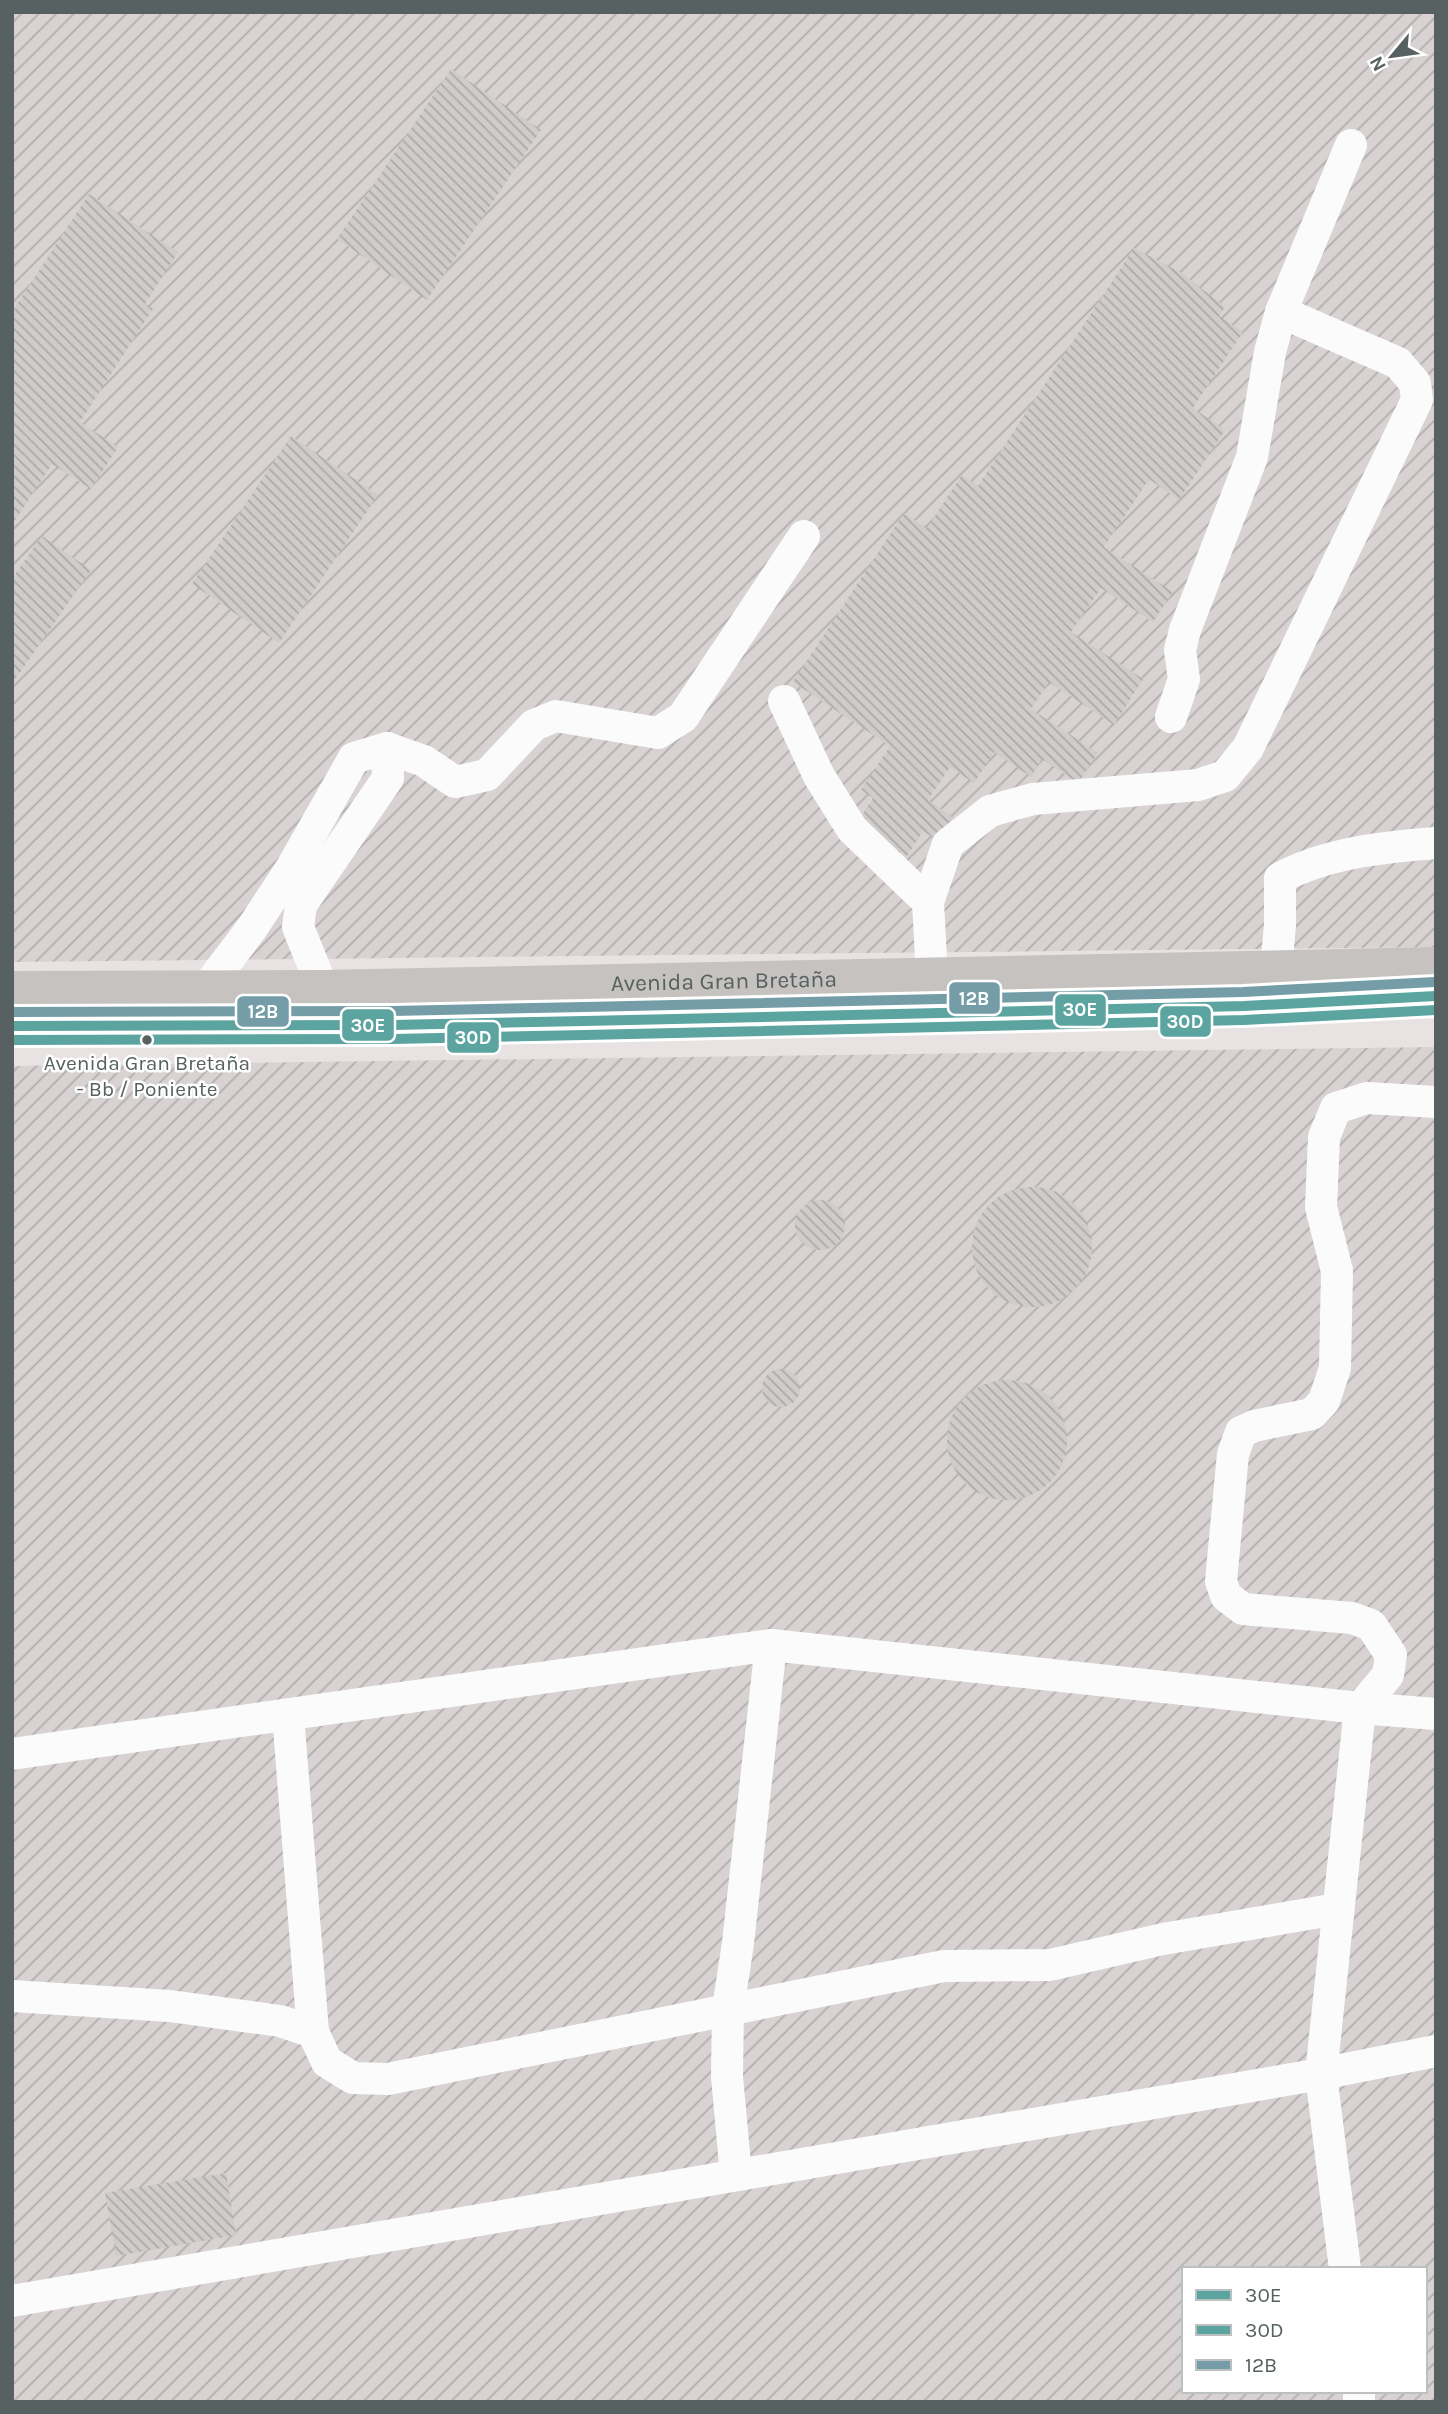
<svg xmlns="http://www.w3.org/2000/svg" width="1448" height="2414" font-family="Karla,sans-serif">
	<defs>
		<pattern id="industrial-furrows" width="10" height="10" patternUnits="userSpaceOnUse" patternTransform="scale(1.75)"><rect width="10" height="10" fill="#d8d2d2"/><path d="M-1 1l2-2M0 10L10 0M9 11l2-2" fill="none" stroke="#b2aeae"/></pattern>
		<pattern id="building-back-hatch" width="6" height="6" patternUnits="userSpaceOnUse" patternTransform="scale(1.75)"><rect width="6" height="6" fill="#d0cccc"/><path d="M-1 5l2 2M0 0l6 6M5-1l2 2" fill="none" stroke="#aca9a9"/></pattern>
	</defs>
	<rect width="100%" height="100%" fill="#e8e2e2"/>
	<!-- industrial -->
	<g fill="url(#industrial-furrows)" fill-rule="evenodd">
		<polygon points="12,12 1436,12 1436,947 12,962"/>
		<path d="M 1436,1047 L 1436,2402 L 12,2402 L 12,1066 ZM 1184,2269 L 1425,2269 L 1425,2391 L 1184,2391 Z"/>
	</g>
	<!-- building -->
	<g fill="url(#building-back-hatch)">
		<polygon points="451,69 541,130 427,300 337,239"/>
		<polygon points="89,194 178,252 145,304 153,309 80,422 118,447 91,489 52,464 12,525 12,312"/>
		<polygon points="1134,248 1182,273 1225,307 1219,316 1243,332 1193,408 1225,430 1179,500 1149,479 1104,547 1173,592 1153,622 1101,588 1071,632 1143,679 1114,725 1049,682 1031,709 1098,753 1078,783 1042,759 1031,777 994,752 974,783 950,767 928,800 953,817 938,841 923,831 907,856 857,823 873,798 861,790 890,746 793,682 904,513 927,528 962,475 978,486"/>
		<polygon points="291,436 378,495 279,643 192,584"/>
		<polygon points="42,536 91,570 12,684 12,579"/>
		<circle cx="1032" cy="1247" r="60"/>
		<circle cx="820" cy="1225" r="25"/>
		<circle cx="781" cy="1388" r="19"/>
		<circle cx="1007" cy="1440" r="60"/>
		<polygon points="226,2173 236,2235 116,2256 105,2193"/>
	</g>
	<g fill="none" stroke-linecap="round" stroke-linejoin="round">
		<!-- minor -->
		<g stroke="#fcfbfb" stroke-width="32">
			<polyline points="784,701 819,776 852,829 928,902"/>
			<polyline points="1171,717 1184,679 1180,650 1185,630 1252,457 1270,352 1281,312 1351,145"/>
			<path d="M 1276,969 L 1280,925 L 1280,878 C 1326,853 1383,847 1436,843"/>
			<polyline points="932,976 928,902 948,844 990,811 1033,799 1198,785 1225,776 1248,748 1417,400 1415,383 1398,363 1281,312"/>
			<polyline points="323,989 298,927 301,905 388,778 387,748"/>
			<polyline points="205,990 252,928 292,867 354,758 387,748 424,761 455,782 487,775 534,725 556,716 658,733 683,717 804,536"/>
			<polyline points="288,1715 313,2032 327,2062 353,2078 388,2079 944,1966 1050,1965 1163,1939 1337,1909"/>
			<polyline points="12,1754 771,1645 1360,1708 1436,1714"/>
			<polyline points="12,1996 170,2006 280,2021 313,2032"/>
			<polyline points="736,2175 727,2077 728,2009 738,1943 771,1645"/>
			<polyline points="1345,2269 1321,2074 1360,1708 1388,1675 1391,1655 1371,1625 1352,1618 1243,1609 1226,1596 1221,1581 1233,1454 1241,1432 1254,1426 1312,1414 1324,1401 1335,1368 1337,1271 1321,1207 1324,1137 1336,1108 1367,1098 1436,1102"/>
			<polyline points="12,2301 1321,2074 1436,2051"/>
			<polyline points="1359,2391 1359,2402"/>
		</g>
		<!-- major -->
		<g stroke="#c6c2c0" stroke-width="38">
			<path id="s1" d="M 12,990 L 323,989 L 1436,966"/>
			<polyline points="12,1026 393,1025 585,1021 1244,1006 1436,996"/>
		</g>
		<!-- bus-1 casing -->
		<g stroke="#fff" stroke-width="16">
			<polyline id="bus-1" points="12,1026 393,1025 585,1021 1244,1006 1436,996"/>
		</g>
		<!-- bus-2 casing -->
		<g stroke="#fff" stroke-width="16">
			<polyline id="bus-2" points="12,1040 393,1039 585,1035 1244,1020 1436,1010"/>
		</g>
		<!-- bus-3 casing -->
		<g stroke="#fff" stroke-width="16">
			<polyline id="bus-3" points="12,1012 393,1011 585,1007 1243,992 1435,982"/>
		</g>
		<!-- bus-1 -->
		<use href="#bus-1" stroke="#5ba49f" stroke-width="10"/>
		<!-- bus-2 -->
		<use href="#bus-2" stroke="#5ba49f" stroke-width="10"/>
		<!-- bus-3 -->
		<use href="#bus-3" stroke="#749da8" stroke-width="10"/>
	</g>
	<!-- markers -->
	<circle fill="#576161" stroke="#fff" stroke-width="2.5" cx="147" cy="1040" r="6"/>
	<g text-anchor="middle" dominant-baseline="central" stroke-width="5" stroke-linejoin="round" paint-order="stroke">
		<!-- bus labels -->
		<g font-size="21" fill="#576161" stroke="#fff">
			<text x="147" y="1063">Avenida Gran Bretaña<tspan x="147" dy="26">- Bb / Poniente</tspan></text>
		</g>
		<!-- street labels -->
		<g font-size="23" fill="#576161" stroke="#fff">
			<text stroke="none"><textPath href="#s1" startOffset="712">Avenida Gran Bretaña</textPath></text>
		</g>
	</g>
	<g stroke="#fff" stroke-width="2.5">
		<rect x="948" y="981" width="53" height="34" rx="7" fill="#749da8"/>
		<rect x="1054" y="993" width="53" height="34" rx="7" fill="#5ba49f"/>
		<rect x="236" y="995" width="54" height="33" rx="7" fill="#749da8"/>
		<rect x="1159" y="1005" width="53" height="33" rx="7" fill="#5ba49f"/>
		<rect x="341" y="1008" width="54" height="34" rx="7" fill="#5ba49f"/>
		<rect x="446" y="1021" width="54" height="33" rx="7" fill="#5ba49f"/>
	</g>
	<g font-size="19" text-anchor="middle" font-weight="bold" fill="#fff">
		<text x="974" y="1005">12B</text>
		<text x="1080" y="1016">30E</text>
		<text x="263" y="1018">12B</text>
		<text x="1185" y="1028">30D</text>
		<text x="368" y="1032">30E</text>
		<text x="473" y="1044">30D</text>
	</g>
	<!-- border -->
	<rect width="1448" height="2414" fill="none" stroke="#576161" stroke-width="28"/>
	<!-- legend -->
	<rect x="1182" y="2267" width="245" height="126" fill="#ffffff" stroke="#bcc0c0" stroke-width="2"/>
	<rect x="1196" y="2290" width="35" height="10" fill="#5ba49f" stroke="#bcc0c0" stroke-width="2"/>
	<text x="1245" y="2302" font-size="21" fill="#576161">30E</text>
	<rect x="1196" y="2325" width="35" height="10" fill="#5ba49f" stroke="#bcc0c0" stroke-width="2"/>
	<text x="1245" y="2337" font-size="21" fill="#576161">30D</text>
	<rect x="1196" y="2360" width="35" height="10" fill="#749da8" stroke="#bcc0c0" stroke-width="2"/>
	<text x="1245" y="2372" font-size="21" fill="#576161">12B</text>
	<!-- north arrow -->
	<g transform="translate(1392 56) rotate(241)" stroke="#ffffff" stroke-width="5" paint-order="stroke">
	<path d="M0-5L12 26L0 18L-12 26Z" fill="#576161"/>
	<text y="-10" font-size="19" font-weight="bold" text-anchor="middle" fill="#576161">N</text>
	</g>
</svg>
